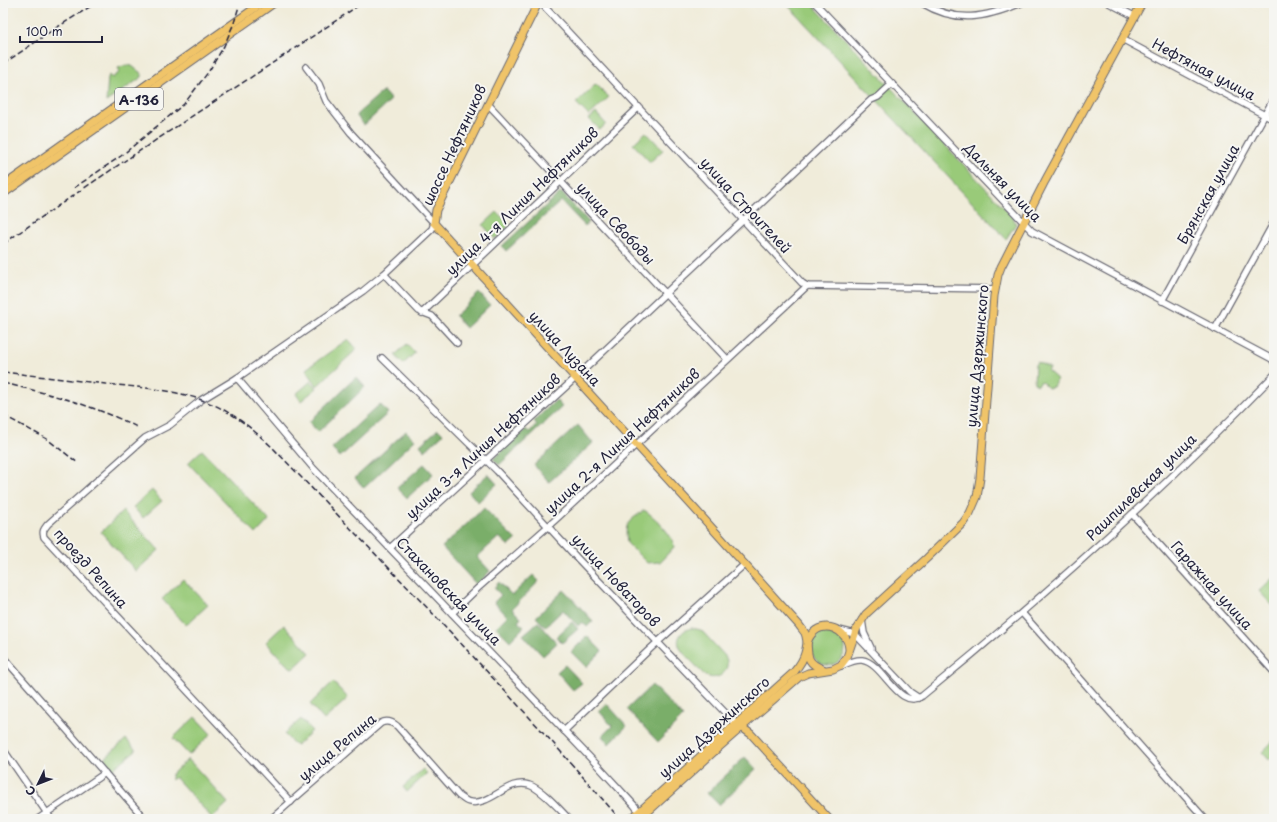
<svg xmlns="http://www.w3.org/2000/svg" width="1277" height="822" font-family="'Playpen Sans',sans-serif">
	<rect width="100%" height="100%" fill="#f6f6f2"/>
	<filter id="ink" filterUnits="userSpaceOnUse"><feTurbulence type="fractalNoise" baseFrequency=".025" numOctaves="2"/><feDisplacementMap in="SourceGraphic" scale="8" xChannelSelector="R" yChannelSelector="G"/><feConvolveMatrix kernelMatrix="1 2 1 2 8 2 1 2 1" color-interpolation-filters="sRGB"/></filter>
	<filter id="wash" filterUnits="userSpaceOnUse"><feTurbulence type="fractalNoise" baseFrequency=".012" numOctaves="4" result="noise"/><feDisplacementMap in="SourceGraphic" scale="16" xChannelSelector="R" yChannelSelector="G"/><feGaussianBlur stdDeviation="0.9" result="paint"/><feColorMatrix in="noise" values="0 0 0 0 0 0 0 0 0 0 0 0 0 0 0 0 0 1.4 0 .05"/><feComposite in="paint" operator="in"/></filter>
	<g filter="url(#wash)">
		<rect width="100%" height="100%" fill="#f0ecda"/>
		<!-- green -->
		<g fill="#99ca79" stroke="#5e765a">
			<polygon points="786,3 811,3 1013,217 1016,224 1006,239"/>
			<polygon points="126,65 132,66 142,74 142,77 106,102 108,78 109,75 112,78 120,72 118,68"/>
			<polygon points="596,84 609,97 589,116 576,103"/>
			<polygon points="596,113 606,124 600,130 589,119"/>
			<polygon points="646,132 663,150 650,162 633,144"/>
			<polygon points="497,212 510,225 495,239 483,225"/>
			<polygon points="348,339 357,349 317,386 306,369"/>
			<polygon points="407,344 415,353 403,364 395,355"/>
			<polygon points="1037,362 1050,368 1048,371 1057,379 1053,387 1048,388 1041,381 1038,385 1034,383 1035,365"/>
			<polygon points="311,381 317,388 301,401 296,394"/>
			<polygon points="202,450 269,520 256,534 188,463"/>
			<polygon points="152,490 162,501 143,518 133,507"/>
			<path d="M 644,510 C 654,516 674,536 674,547 L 660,562 L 647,563 L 627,543 C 624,521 629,522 644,510 Z"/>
			<polygon points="123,511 159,550 136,571 101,532"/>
			<polygon points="1274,577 1274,607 1259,591"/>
			<polygon points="183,579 208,605 186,625 162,599"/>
			<polygon points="284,625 310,653 293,669 285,663 266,642"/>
			<path d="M 692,628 L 701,630 L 725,656 C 728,661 728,666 725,671 C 722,676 715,679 709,677 C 703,675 699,669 695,665 C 688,657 672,646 681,634 C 684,630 688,629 692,628 Z"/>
			<circle cx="828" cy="648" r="17"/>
			<polygon points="333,682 348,698 324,720 310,704"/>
			<polygon points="195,717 211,734 189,755 173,738"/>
			<polygon points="301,719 312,731 296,746 284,734"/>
			<polygon points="126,739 136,750 113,769 104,759"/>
			<polygon points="1274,740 1274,755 1269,760 1262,752"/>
			<polygon points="188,759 228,803 212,818 175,777 172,780 171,779 171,775"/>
			<polygon points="423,769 427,773 407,792 403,787"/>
		</g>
		<!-- forest -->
		<g fill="#7aae69" stroke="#4e6852">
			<polygon points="383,91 391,100 364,125 356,115"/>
			<polygon points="561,192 589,222 585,226 561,201 506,251 502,246"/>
			<polygon points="479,293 490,305 466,328 455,316"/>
			<polygon points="356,377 365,387 318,432 309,422"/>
			<polygon points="556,400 562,407 499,465 493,459 526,429 529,432 537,425 534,421"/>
			<polygon points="380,404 388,413 340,457 332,448"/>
			<polygon points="578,425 593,443 549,482 534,465"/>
			<polygon points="438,429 443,434 425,451 420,445"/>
			<polygon points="406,431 415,440 364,488 355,478"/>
			<polygon points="424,464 433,474 407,498 397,488"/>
			<polygon points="488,474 497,484 478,502 469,492"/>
			<polygon points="484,508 516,540 509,546 499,537 477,557 490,571 477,585 442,547"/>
			<polygon points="533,575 539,581 512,609 521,618 518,622 524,627 510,641 496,627 507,616 494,602 501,595 494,588 499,582 512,595"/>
			<polygon points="564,590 593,621 587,627 582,622 578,626 563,610 545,627 536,617"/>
			<polygon points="538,622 557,643 543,656 523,635"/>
			<polygon points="572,622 578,629 562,643 556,637"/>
			<polygon points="587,636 602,651 586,667 571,652"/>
			<polygon points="565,665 582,683 573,690 557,672"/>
			<polygon points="652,685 683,717 658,742 627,709"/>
			<polygon points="607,704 627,726 609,744 602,736 612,726 599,711"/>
			<polygon points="745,757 756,769 719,805 707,793"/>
		</g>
	</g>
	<g filter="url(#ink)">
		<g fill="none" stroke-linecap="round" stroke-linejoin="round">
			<!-- minor casing -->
			<g stroke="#6a6973" stroke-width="8">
				<g id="minor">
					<polyline points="541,3 802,283 807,286 995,289"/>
					<polyline points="815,3 1032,231 1272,359 1274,362"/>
					<path d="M 922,3 C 957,24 985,18 1021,3"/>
					<polyline points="1109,3 1134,16"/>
					<polyline points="1122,39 1274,120"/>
					<polyline points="488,104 727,359"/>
					<polyline points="384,274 419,311 432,316 457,343"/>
					<polyline points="1162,301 1274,98"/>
					<polyline points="422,313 639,107"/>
					<polyline points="1215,329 1274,222"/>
					<polyline points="382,358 497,471 578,559 736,724"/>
					<polyline points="237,378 314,469 599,767 634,805 642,815"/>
					<polyline points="1132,514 1274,672"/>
					<polyline points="390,548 570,383 871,100 878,97 892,84"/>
					<polyline points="452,613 478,588 554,521 807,286"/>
					<polyline points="1022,613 1205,819"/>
					<polyline points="862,620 864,633 871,648"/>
					<polyline points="839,630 855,634 910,692 919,698"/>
					<polyline points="3,657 145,819"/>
					<path d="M 841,666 C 848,663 855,659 862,660 C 884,663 898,711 922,696 C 1045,596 1164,489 1274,375"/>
					<polyline points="564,731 650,649 745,564"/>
					<polyline points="3,749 51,819"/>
					<path d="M 291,802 L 44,537 C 42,531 44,529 48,524 L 145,438 L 170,425 L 201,400 L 237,378 L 363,291 L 384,274 L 432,229 L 434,223 L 351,133 L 326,101 L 319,84 L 306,67"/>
					<polyline points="38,819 105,773"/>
					<path d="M 271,819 L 381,723 C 387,720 392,722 397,726 L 459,796 C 463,798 466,802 470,802 C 491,806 508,778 529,785 C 542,789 559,809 569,819"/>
				</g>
			</g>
			<!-- major casing -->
			<g stroke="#6a6973" stroke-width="9">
				<g id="major">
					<path d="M 538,3 L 436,210 L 434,223 L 694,508 L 799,625 C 801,628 803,630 805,633 C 811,649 801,662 823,669"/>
					<polyline points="3,186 262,3"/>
					<polyline points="3,194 274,3"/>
					<polyline points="740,726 751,734 829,819"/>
					<path d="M 631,819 L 794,672 C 799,666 803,661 805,653 C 807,647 806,641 811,635 C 823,619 848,629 849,649"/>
					<polyline points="640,819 717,749 799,677 808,673 833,669 841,665 847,657 857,628 866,614 927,558 963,523 970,513 977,497 980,478 994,296 998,275 1001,267 1045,181 1142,3"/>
				</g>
			</g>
			<!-- minor -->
			<use href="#minor" stroke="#fff" stroke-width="5.5"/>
			<!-- major -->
			<use href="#major" stroke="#f0c469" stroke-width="7"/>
			<!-- rail -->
			<g stroke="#22223b" stroke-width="1.5" stroke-dasharray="6 3" stroke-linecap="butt">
				<polyline points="3,64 56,28 96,3"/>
				<polyline points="74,188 121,156 184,104 209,71 224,46 234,23 240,3"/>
				<path d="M 3,244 C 121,161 243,84 362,3"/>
				<path d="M 3,372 C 37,376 72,380 106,384 C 146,388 188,390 224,410 C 242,420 257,433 272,447 L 442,623 L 554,744 L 620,819"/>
				<path d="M 3,383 C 51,394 93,405 137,427"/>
				<polyline points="3,415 47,439 78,463"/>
			</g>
		</g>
	</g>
	<g text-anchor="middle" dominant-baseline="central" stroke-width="4" stroke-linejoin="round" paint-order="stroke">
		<!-- shield labels -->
		<rect fill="#f6f6f2" stroke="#626272" stroke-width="1" x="115" y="88" width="48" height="22" rx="3"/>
		<g font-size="13" font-weight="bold" fill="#22223b">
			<text x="139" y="99">А-136</text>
		</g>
		<!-- street labels -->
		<g font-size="14" fill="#22223b" stroke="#f6f6f2">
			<text transform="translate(1204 69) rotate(28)">Нефтяная улица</text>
			<text transform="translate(454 145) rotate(-65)">шоссе Нефтяников</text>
			<text transform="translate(1003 182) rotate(46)">Дальняя улица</text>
			<text transform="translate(1208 194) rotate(-61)">Брянская улица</text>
			<text transform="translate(522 201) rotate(-44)">улица 4-я Линия Нефтяников</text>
			<text transform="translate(746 205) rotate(47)">улица Строителей</text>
			<text transform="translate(616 223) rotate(47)">улица Свободы</text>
			<text transform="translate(565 348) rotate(47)">улица Лузана</text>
			<text transform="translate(977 356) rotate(-85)">улица Дзержинского</text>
			<text transform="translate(622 441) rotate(-43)">улица 2-я Линия Нефтяников</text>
			<text transform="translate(483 446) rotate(-43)">улица 3-я Линия Нефтяников</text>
			<text transform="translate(1141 487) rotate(-44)">Рашпилевская улица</text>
			<text transform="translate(91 568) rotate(48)">проезд Репина</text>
			<text transform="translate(616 580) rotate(47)">улица Новаторов</text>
			<text transform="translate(1212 585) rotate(48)">Гаражная улица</text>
			<text transform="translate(449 591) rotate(46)">Стахановская улица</text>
			<text transform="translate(714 727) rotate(-42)">улица Дзержинского</text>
			<text transform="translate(337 747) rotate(-40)">улица Репина</text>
		</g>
	</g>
	<!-- margin -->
	<rect width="1277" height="822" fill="none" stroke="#f6f6f2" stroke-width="16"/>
	<!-- north arrow -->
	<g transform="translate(38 784) rotate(227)" stroke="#f6f6f2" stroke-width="3" paint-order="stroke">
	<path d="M0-3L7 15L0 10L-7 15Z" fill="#22223b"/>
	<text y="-6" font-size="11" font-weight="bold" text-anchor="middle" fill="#22223b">С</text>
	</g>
	<!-- scale -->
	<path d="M20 36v6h82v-6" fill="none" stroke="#22223b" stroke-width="2"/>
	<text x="26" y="36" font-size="12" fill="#22223b" stroke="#f6f6f2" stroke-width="3" paint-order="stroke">100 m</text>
</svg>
